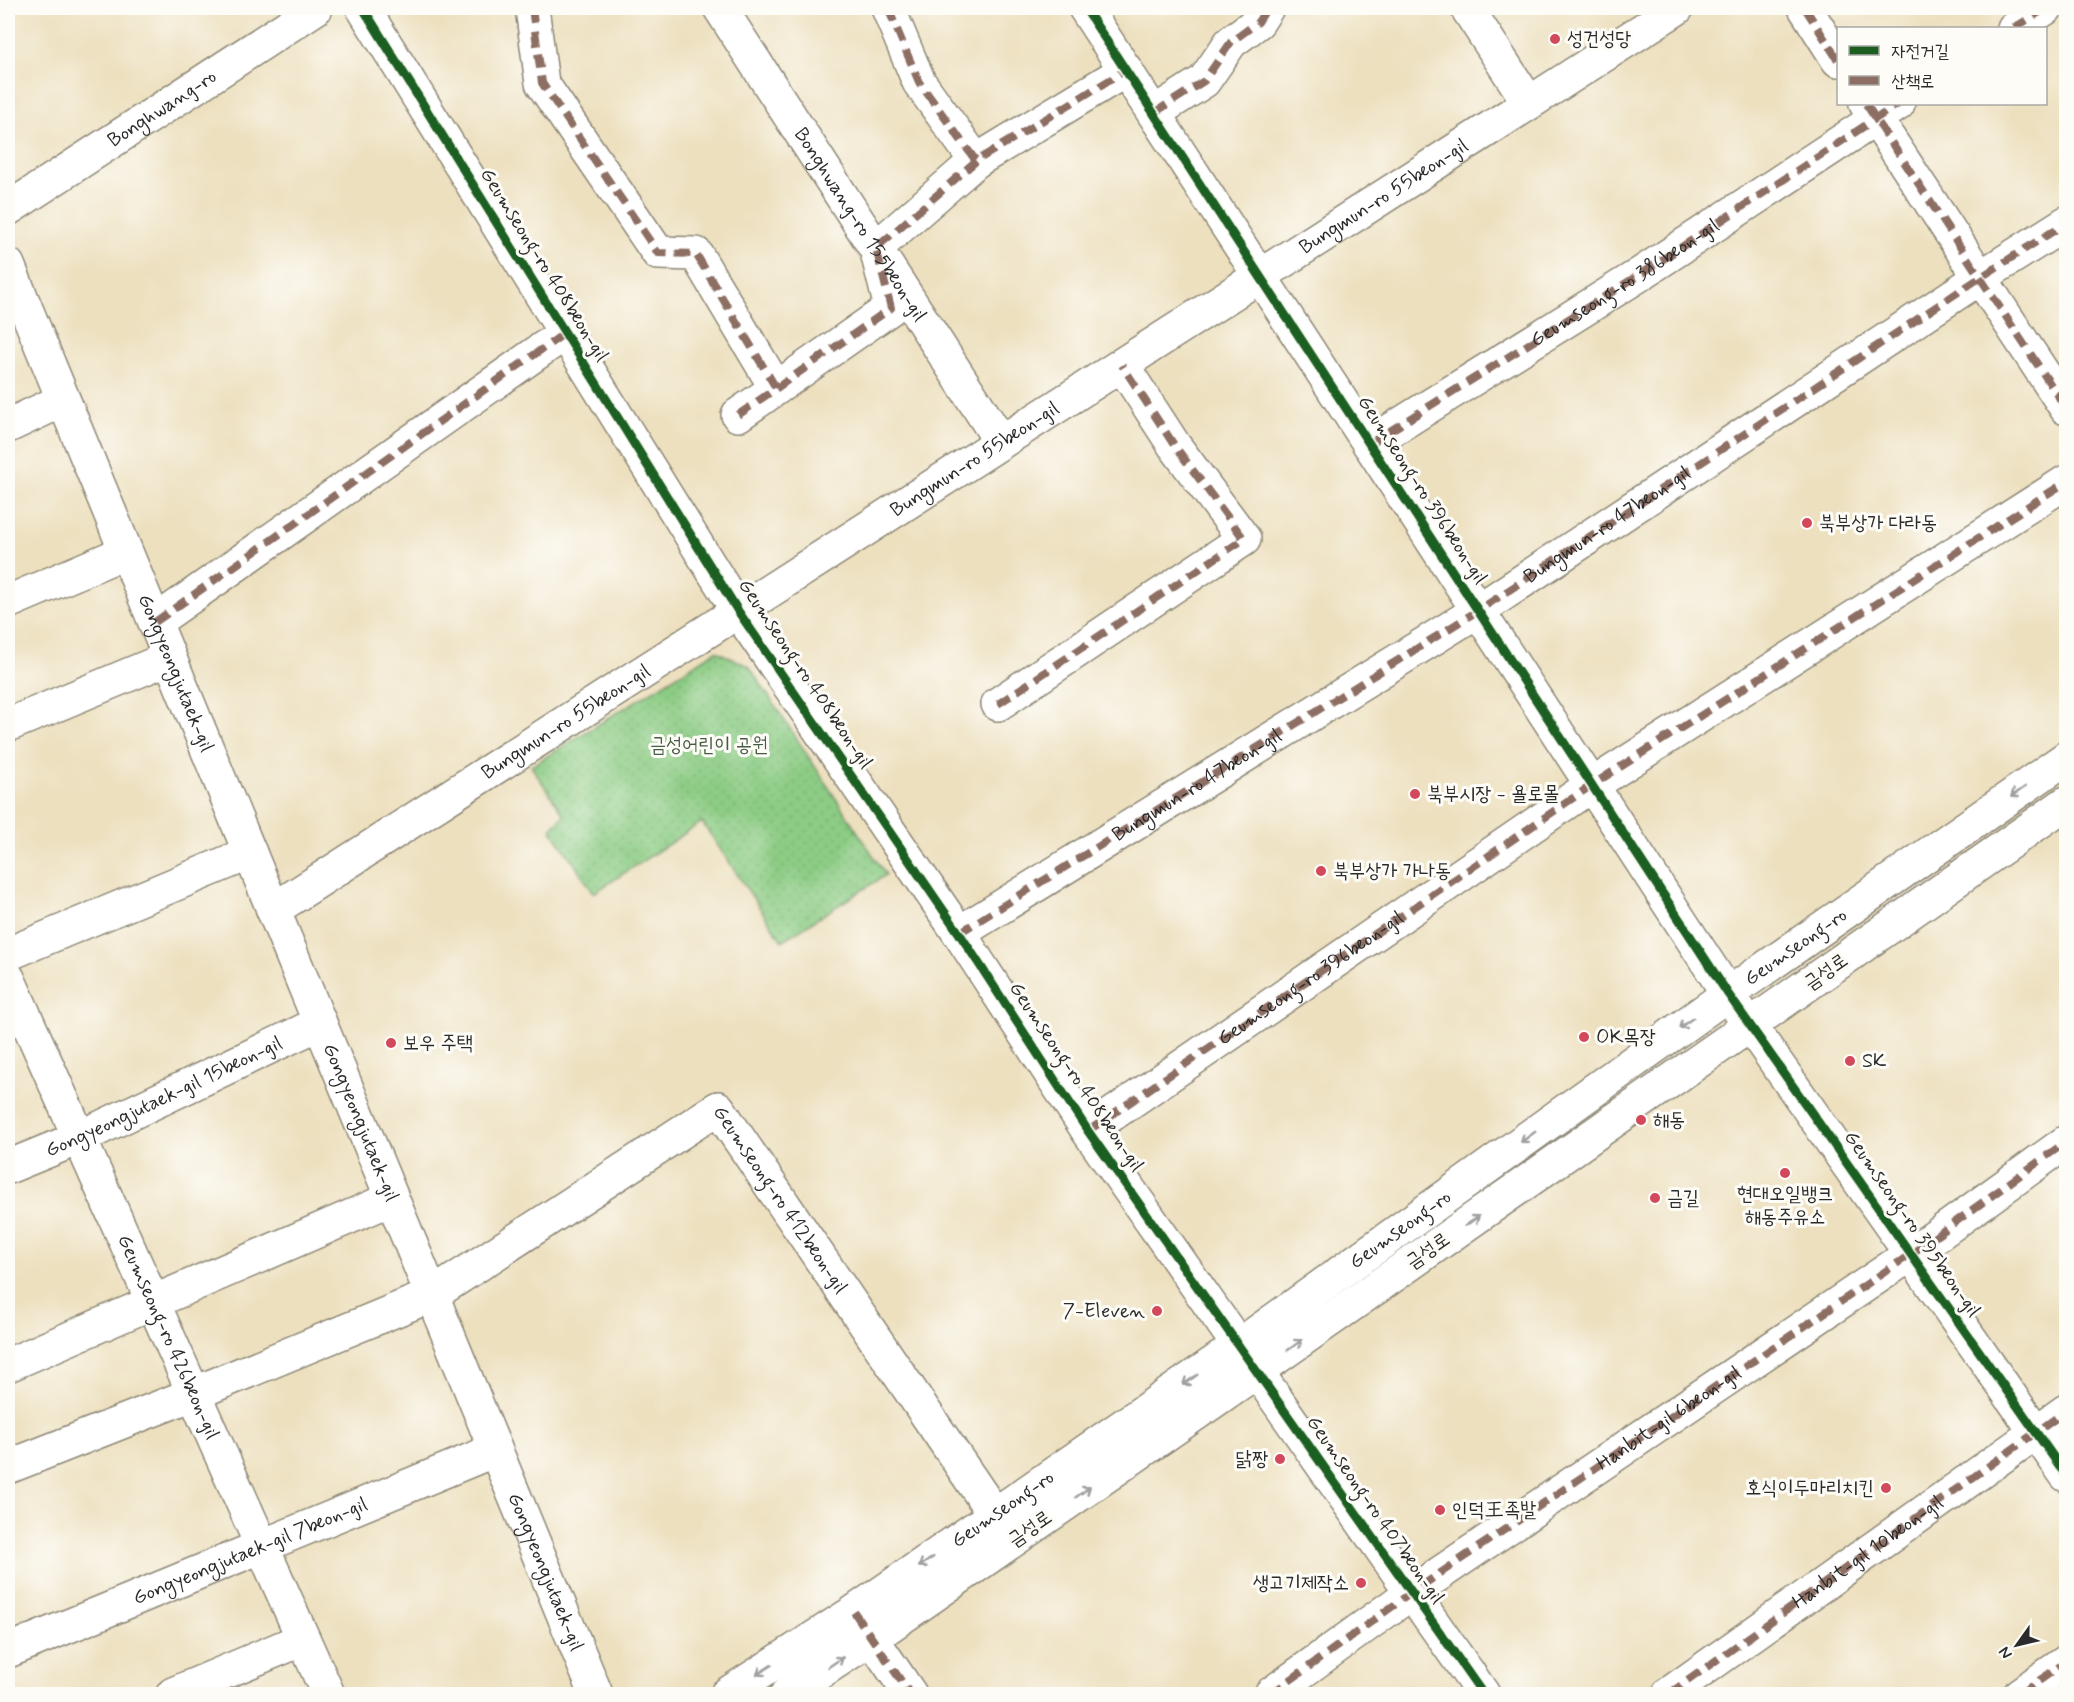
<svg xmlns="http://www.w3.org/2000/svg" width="2074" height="1702" font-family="Mynerve,'LXGW WenKai TC','Poor Story',sans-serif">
	<defs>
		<pattern id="park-dots" width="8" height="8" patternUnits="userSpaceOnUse" patternTransform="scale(1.5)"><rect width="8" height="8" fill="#8ccc84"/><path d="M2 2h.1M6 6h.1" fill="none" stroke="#79af72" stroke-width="1.8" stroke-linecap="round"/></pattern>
	</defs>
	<rect width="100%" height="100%" fill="#fdfcf7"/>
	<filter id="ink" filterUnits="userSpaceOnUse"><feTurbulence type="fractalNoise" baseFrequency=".0167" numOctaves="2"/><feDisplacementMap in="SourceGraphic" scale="12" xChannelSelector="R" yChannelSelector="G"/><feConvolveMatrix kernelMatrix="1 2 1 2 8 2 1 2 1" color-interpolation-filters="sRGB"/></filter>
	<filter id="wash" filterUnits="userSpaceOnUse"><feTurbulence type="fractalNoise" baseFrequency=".008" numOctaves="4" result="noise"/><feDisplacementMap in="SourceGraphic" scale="24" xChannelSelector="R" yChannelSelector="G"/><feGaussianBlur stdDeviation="1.35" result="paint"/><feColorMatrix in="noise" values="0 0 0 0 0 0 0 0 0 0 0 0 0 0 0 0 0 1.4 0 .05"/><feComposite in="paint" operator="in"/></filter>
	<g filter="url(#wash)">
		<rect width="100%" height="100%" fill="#ede0bf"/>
		<!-- park -->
		<polygon fill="url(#park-dots)" stroke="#5c7c58" stroke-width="1.5" points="716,651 749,666 886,875 782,941 702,822 594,893 551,829 564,815 531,766"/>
	</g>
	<g filter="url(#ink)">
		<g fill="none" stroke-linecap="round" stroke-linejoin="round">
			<!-- minor casing -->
			<g stroke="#8c8675" stroke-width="36">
				<g id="minor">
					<polyline points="363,8 738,611 959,933 1088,1131 1483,1694"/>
					<polyline points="532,8 542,83 658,253 696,254 776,388"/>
					<path id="s1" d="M 720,8 L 1001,442"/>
					<polyline points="888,8 919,82 976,161 1126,70"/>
					<polyline points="1085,8 1728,994 2066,1475"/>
					<polyline points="1467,8 1529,103"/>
					<polyline points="1805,8 1838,60"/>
					<polyline points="2014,28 2046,8"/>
					<polyline points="1866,104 2066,408"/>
					<polyline points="1154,113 1204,81 1231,42 1258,22 1267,8"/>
					<path id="s2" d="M 8,209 L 316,8"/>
					<path id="s3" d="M 8,265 L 596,1694"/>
					<polyline points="738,415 891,308 876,248 976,161"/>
					<polyline points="8,426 63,400"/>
					<path id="s4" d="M 1369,444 L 1639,275 L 1898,104"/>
					<polyline points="8,602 125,552"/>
					<polyline points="155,622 565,333"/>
					<polyline points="998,704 1244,539 1174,445 1122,365"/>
					<polyline points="8,725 169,658"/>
					<path id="s5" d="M 273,910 L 1677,8"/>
					<path id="s6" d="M 959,933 L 1479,610 L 1981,277 L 2066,223"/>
					<polyline points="8,954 250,853"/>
					<path id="s7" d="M 8,978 L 328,1694"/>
					<path id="s8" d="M 1088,1131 L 1592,785 L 2066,482"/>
					<path id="s9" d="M 8,1167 L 79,1138 L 320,1023"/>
					<polyline points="8,1365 391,1199"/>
					<path id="s10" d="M 8,1467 L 193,1394 L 432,1295 L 718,1108 L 995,1515"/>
					<polyline points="860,1621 910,1694"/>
					<path id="s11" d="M 8,1651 L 495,1450"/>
					<polyline points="173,1694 303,1639"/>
					<path id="s12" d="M 727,1694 L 854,1612 L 1238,1346 L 1728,994 L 2066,758"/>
					<polyline points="787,1694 872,1638 1256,1372 2066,803"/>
					<path id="s13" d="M 1271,1694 L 1411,1593 L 1911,1254 L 2066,1142"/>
					<polyline points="1669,1694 2066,1411"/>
					<polyline points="2020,1694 2066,1662"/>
				</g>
			</g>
			<!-- minor -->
			<use href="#minor" stroke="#fff" stroke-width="33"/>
			<!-- quiet -->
			<g stroke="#8d6e63" stroke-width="8" stroke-dasharray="15 8" stroke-linecap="butt">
				<polyline points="532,8 542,83 658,253 696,254 776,388"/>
				<polyline points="888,8 919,82 976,161 1126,70"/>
				<polyline points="1805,8 1838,60"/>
				<polyline points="2014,28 2046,8"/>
				<polyline points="1866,104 2066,408"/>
				<polyline points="1154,113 1204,81 1231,42 1258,22 1267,8"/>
				<polyline points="738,415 891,308 876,248 976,161"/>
				<polyline points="1369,444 1639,275 1898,104"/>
				<polyline points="155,622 565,333"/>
				<polyline points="998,704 1244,539 1174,445 1122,365"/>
				<polyline points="959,933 1479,610 1981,277 2066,223"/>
				<polyline points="1088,1131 1592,785 2066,482"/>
				<polyline points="854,1612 910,1694"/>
				<polyline points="1271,1694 1411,1593 1911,1254 2066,1142"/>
				<path id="s14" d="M 1669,1694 L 2066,1411"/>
				<polyline points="2020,1694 2066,1662"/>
			</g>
			<!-- cycleway casing -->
			<g stroke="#fdfcf7" stroke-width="13">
				<g id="cycleway">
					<polyline points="363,8 738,611 959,933 1088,1131 1483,1694"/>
					<polyline points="1085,8 1728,994 2066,1475"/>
				</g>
			</g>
			<!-- cycleway -->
			<use href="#cycleway" stroke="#1b5e20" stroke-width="9"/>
		</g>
		<!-- one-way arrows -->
		<defs><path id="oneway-shaft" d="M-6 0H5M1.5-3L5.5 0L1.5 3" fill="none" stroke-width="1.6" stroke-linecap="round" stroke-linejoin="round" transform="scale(1.5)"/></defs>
		<g stroke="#a0a0a0">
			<use href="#oneway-shaft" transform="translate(2018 792) rotate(145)"/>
			<use href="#oneway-shaft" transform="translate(1686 1023) rotate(144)"/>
			<use href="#oneway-shaft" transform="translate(1528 1137) rotate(144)"/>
			<use href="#oneway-shaft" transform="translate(1472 1221) rotate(-35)"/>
			<use href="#oneway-shaft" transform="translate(1295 1345) rotate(-35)"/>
			<use href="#oneway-shaft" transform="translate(1190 1380) rotate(145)"/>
			<use href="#oneway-shaft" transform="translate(1083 1492) rotate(-35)"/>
			<use href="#oneway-shaft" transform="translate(926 1562) rotate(146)"/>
			<use href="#oneway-shaft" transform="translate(836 1662) rotate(-34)"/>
			<use href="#oneway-shaft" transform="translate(764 1670) rotate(147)"/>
		</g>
	</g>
	<!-- markers -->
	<g fill="#d1495b" stroke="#fdfcf7" stroke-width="2">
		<circle cx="1555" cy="39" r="6"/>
		<circle cx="1807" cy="523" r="6"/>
		<circle cx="1415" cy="794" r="6"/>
		<circle cx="1321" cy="871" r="6"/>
		<circle cx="1584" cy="1037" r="6"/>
		<circle cx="391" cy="1043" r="6"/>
		<circle cx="1850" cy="1061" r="6"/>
		<circle cx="1641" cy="1120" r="6"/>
		<circle cx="1785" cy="1173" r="6"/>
		<circle cx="1655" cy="1198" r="6"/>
		<circle cx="1157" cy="1311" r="6"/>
		<circle cx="1280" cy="1459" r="6"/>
		<circle cx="1886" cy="1488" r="6"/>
		<circle cx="1440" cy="1510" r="6"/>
		<circle cx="1361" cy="1583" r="6"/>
	</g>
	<g text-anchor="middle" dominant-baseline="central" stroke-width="6" stroke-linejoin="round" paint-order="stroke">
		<!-- poi labels -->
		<g font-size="20" fill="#2b2b2b" stroke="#fdfcf7" text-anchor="start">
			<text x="1567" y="39">성건성당</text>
			<text x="1819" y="523">북부상가 다라동</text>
			<text x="1427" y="794">북부시장 - 욜로몰</text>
			<text x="1333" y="871">북부상가 가나동</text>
			<text x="1596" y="1037">OK목장</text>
			<text x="403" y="1043">보우 주택</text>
			<text x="1862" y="1061">SK</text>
			<text x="1653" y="1120">해동</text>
			<text x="1785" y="1194" text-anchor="middle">현대오일뱅크<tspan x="1785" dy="23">해동주유소</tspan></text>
			<text x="1667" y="1198">금길</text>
			<text x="1145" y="1311" text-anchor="end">7-Eleven</text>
			<text x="1268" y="1459" text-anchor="end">닭짱</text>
			<text x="1874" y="1488" text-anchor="end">호식이두마리치킨</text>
			<text x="1452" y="1510">인덕王족발</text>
			<text x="1349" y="1583" text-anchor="end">생고기제작소</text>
		</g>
		<!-- street labels -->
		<g font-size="20" fill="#2b2b2b" stroke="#fdfcf7">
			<text stroke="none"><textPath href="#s2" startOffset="184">Bonghwang-ro</textPath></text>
			<text stroke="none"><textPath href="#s5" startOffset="1320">Bungmun-ro 55beon-gil</textPath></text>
			<text stroke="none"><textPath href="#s1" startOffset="258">Bonghwang-ro 155beon-gil</textPath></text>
			<text transform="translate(544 265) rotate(58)">Geumseong-ro 408beon-gil</text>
			<text stroke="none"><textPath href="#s4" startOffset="302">Geumseong-ro 386beon-gil</textPath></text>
			<text stroke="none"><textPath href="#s5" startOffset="834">Bungmun-ro 55beon-gil</textPath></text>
			<text transform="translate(1422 490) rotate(57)">Geumseong-ro 396beon-gil</text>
			<text stroke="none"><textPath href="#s6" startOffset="766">Bungmun-ro 47beon-gil</textPath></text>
			<text stroke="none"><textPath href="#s3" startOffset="441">Gongyeongjutaek-gil</textPath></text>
			<text transform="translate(805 674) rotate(56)">Geumseong-ro 408beon-gil</text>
			<text stroke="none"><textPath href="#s5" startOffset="348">Bungmun-ro 55beon-gil</textPath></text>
			<text stroke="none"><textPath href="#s6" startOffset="280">Bungmun-ro 47beon-gil</textPath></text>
			<text stroke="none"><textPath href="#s12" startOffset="1304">Geumseong-ro</textPath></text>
			<text transform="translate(1826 972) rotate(-35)">금성로</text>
			<text stroke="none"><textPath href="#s8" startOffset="270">Geumseong-ro 396beon-gil</textPath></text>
			<text transform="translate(1076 1077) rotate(56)">Geumseong-ro 408beon-gil</text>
			<text stroke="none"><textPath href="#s9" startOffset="171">Gongyeongjutaek-gil 15beon-gil</textPath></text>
			<text stroke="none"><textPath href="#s3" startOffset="927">Gongyeongjutaek-gil</textPath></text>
			<text stroke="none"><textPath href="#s10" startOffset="910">Geumseong-ro 412beon-gil</textPath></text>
			<text transform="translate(1912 1224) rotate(55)">Geumseong-ro 395beon-gil</text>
			<text stroke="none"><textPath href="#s12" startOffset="818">Geumseong-ro</textPath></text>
			<text transform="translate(1428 1251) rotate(-35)">금성로</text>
			<text stroke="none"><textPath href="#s7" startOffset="393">Geumseong-ro 426beon-gil</textPath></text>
			<text stroke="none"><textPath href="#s13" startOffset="484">Hanbit-gil 6beon-gil</textPath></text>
			<text stroke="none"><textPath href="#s12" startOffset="332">Geumseong-ro</textPath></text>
			<text transform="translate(1375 1510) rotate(55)">Geumseong-ro 407beon-gil</text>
			<text transform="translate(1030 1529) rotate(-35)">금성로</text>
			<text stroke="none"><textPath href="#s11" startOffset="262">Gongyeongjutaek-gil 7beon-gil</textPath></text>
			<text stroke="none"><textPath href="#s14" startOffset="244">Hanbit-gil 10beon-gil</textPath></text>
			<text stroke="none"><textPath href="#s3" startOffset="1413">Gongyeongjutaek-gil</textPath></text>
		</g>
		<!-- park labels -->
		<g font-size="20" fill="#485b46" stroke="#fdfcf7">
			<text x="709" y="745">금성어린이 공원</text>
		</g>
	</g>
	<!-- margin -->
	<rect width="2074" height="1702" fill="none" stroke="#fdfcf7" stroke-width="30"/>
	<!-- legend -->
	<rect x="1837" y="27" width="210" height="78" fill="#fdfcf7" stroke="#a9a8a5" stroke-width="1.5"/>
	<rect x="1849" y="46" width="30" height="9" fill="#1b5e20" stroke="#a9a8a5" stroke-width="1.5"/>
	<text x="1891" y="57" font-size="18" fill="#2b2b2b">자전거길</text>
	<rect x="1849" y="76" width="30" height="9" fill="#8d6e63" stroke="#a9a8a5" stroke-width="1.5"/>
	<text x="1891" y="87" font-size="18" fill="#2b2b2b">산책로</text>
	<!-- north arrow -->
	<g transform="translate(2017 1645) rotate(236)" stroke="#fdfcf7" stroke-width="4.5" paint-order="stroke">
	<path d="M0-4.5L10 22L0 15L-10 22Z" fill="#2b2b2b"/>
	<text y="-9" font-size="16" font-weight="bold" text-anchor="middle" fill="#2b2b2b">N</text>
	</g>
</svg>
